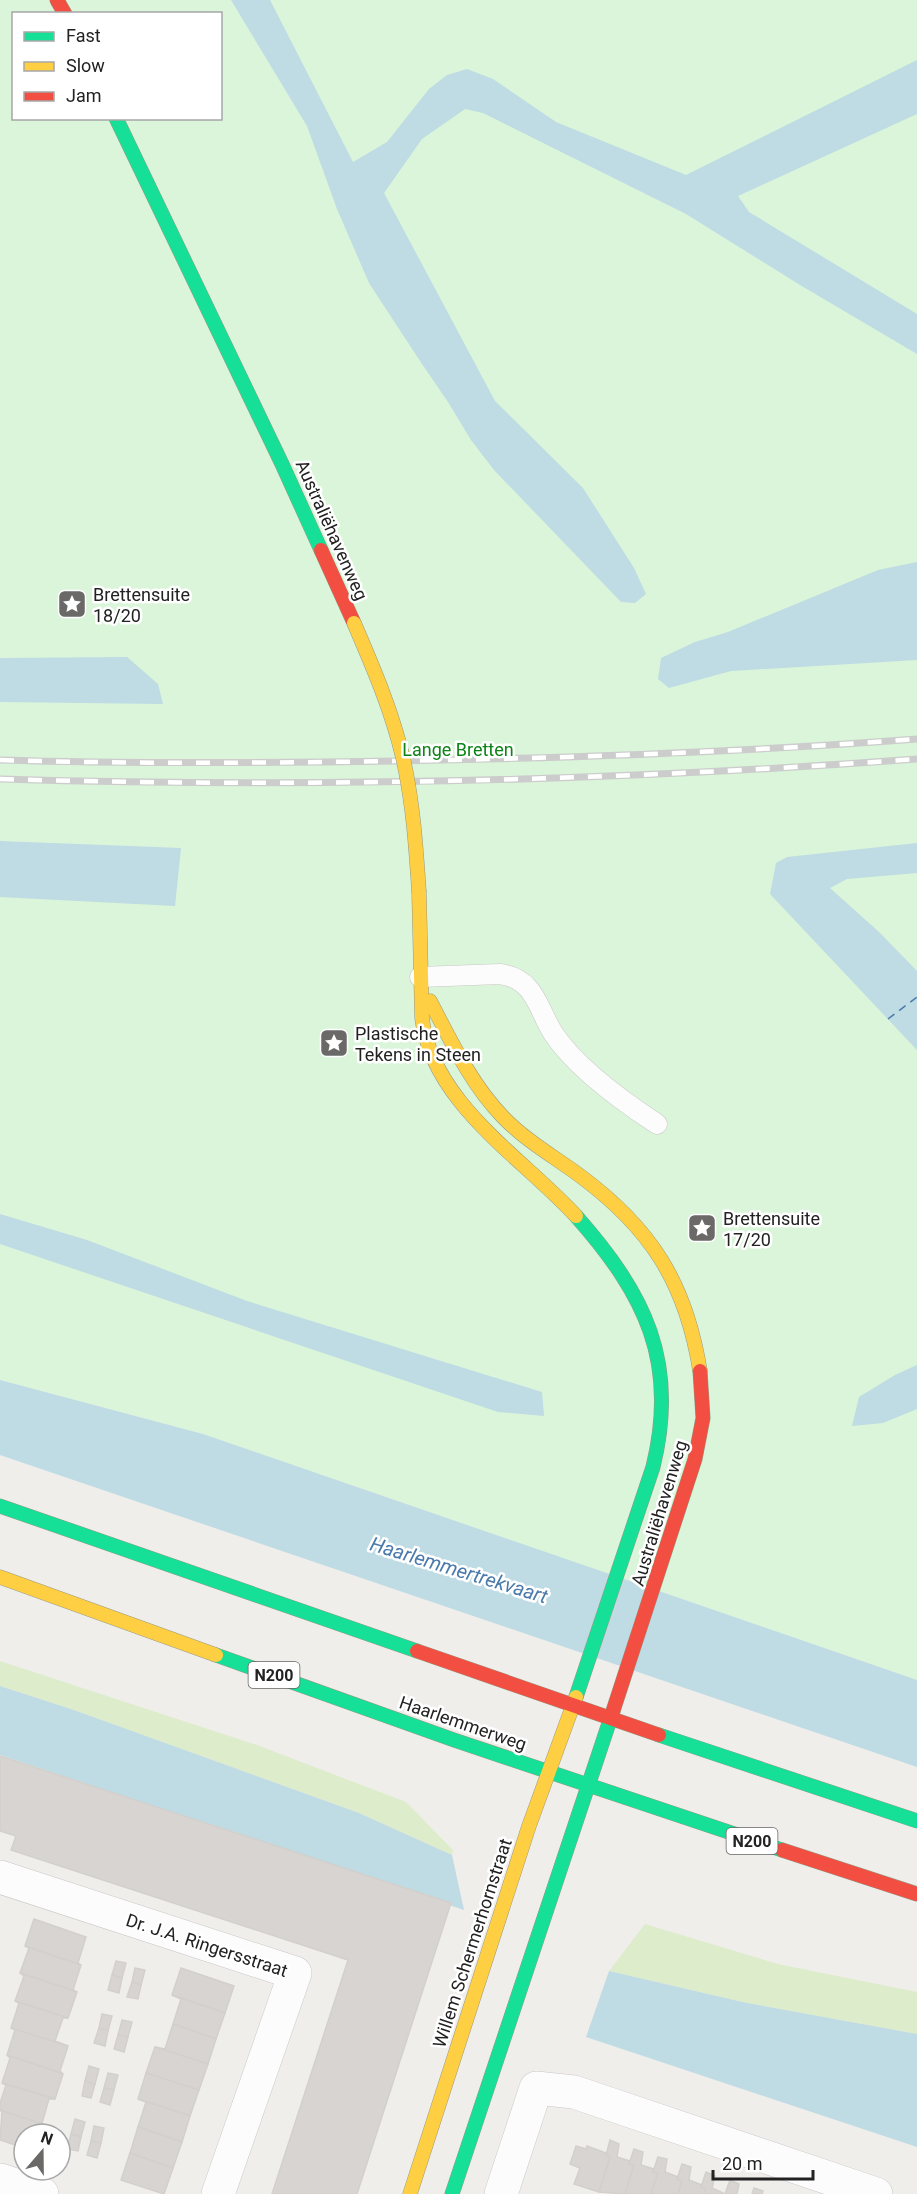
<svg xmlns="http://www.w3.org/2000/svg" width="917" height="2194" font-family="Roboto,sans-serif">
	<rect width="100%" height="100%" fill="#f0eeeb"/>
	<!-- grass -->
	<g fill="#ddeccb">
		<polygon points="0,1661 257,1745 406,1802 453,1850 452,1855 359,1813 71,1709 0,1686"/>
		<polygon points="645,1924 778,1964 917,1992 917,2034 747,2003 609,1971"/>
	</g>
	<!-- park -->
	<path fill="#daf5da" fill-rule="evenodd" d="M 0,0 L 917,0 L 917,1680 L 203,1434 L 0,1380 ZM 14,14 L 220,14 L 220,118 L 14,118 Z"/>
	<!-- water -->
	<g fill="#bfdbe3">
		<polygon points="231,0 270,0 353,162 387,142 429,89 447,75 467,69 493,79 556,122 686,175 917,60 917,114 738,196 749,212 917,314 917,354 800,285 686,214 483,113 465,109 422,139 384,193 495,401 583,488 634,568 646,594 635,603 621,602 494,470 471,440 448,402 420,361 369,283 337,209 307,126"/>
		<polygon points="917,562 917,660 731,671 669,688 658,679 661,658 695,642 728,632 878,570"/>
		<polygon points="127,657 158,684 163,704 0,702 0,658"/>
		<polygon points="0,841 181,848 175,906 0,897"/>
		<polygon points="917,843 917,873 847,879 830,888 879,932 917,971 917,1050 770,894 776,863 787,857"/>
		<polygon points="0,1214 87,1240 247,1301 542,1392 544,1416 498,1412 0,1244"/>
		<polygon points="917,1365 917,1409 883,1423 852,1426 859,1397 895,1375"/>
		<polygon points="0,1380 203,1434 917,1680 917,1767 0,1455"/>
		<polygon points="0,1686 71,1709 359,1813 452,1855 464,1910 0,1755"/>
		<polygon points="609,1971 747,2003 917,2034 917,2147 586,2037"/>
	</g>
	<g fill="none" stroke-linecap="round" stroke-linejoin="round">
		<!-- ferry -->
		<polyline stroke="#4a7aab" stroke-width="1.5" stroke-dasharray="8 6" stroke-linecap="butt" points="888,1019 917,997"/>
	</g>
	<!-- building -->
	<g fill="#d7d4d2" stroke="#d3d0cc" stroke-width="1.5">
		<polygon points="0,1756 451,1903 357,2194 272,2194 348,1960 11,1850 16,1836 0,1831"/>
		<polygon points="34,1919 86,1937 78,1963 81,1965 25,1946"/>
		<polygon points="25,1946 81,1965 73,1990 77,1992 20,1973 29,1948"/>
		<polygon points="116,1961 126,1963 122,1978 112,1975"/>
		<polygon points="135,1968 145,1970 141,1985 132,1982"/>
		<polygon points="181,1968 234,1986 225,2013 172,1995"/>
		<polygon points="20,1973 77,1992 68,2018 15,2001 24,1976"/>
		<polygon points="112,1975 122,1978 119,1993 108,1990"/>
		<polygon points="132,1982 141,1985 138,1999 127,1997"/>
		<polygon points="172,1995 225,2013 216,2039 173,2024 181,1999"/>
		<polygon points="15,2001 68,2018 63,2018 55,2041 68,2046 11,2028 19,2003"/>
		<polygon points="102,2014 112,2016 108,2031 99,2028"/>
		<polygon points="122,2020 132,2022 128,2037 118,2035"/>
		<polygon points="173,2024 216,2039 208,2064 155,2047 165,2049"/>
		<polygon points="11,2028 68,2046 60,2071 63,2074 7,2055 15,2030"/>
		<polygon points="99,2028 108,2031 105,2046 94,2043"/>
		<polygon points="118,2035 128,2037 124,2052 114,2049"/>
		<polygon points="155,2047 208,2064 199,2090 146,2073"/>
		<polygon points="7,2055 63,2074 55,2099 2,2083 10,2058"/>
		<polygon points="89,2066 99,2069 95,2084 85,2081"/>
		<polygon points="108,2073 118,2075 114,2090 104,2088"/>
		<polygon points="146,2073 199,2090 190,2116 138,2099"/>
		<polygon points="85,2081 95,2084 91,2098 82,2096"/>
		<polygon points="2,2083 55,2099 49,2099 42,2123 45,2125 0,2110 0,2103 6,2085"/>
		<polygon points="104,2088 114,2090 110,2105 100,2102"/>
		<polygon points="138,2099 190,2116 182,2142 138,2127 146,2102"/>
		<polygon points="0,2110 45,2125 42,2134 24,2134 24,2148 0,2140 2,2112"/>
		<polygon points="75,2119 85,2122 81,2137 71,2134"/>
		<polygon points="94,2126 104,2128 101,2143 91,2141"/>
		<polygon points="138,2127 182,2142 173,2168 130,2153"/>
		<polygon points="71,2134 81,2137 78,2151 67,2149"/>
		<polygon points="610,2140 619,2144 617,2157 630,2161 629,2164 634,2165 625,2194 599,2192 610,2157 606,2155"/>
		<polygon points="91,2141 101,2143 97,2158 87,2155"/>
		<polygon points="576,2146 586,2149 587,2146 606,2153 606,2155 610,2157 599,2192 574,2184 580,2168 570,2164"/>
		<polygon points="634,2149 643,2152 641,2165 654,2169 653,2172 658,2173 651,2194 625,2194 634,2165 629,2164"/>
		<polygon points="130,2153 173,2168 164,2194 121,2180"/>
		<polygon points="658,2157 667,2159 665,2172 678,2177 677,2179 682,2181 678,2194 651,2194 658,2173 653,2172"/>
		<polygon points="682,2164 691,2167 689,2180 702,2185 701,2187 706,2189 704,2194 678,2194 682,2181 677,2179"/>
		<polygon points="706,2172 715,2176 712,2188 725,2194 704,2194 706,2189 701,2187"/>
		<polygon points="730,2180 739,2184 737,2194 725,2194"/>
		<polygon points="754,2188 763,2191 762,2194 752,2194"/>
	</g>
	<g fill="none" stroke-linecap="round" stroke-linejoin="round">
		<!-- lane casing -->
		<g stroke="#c9c8c7" stroke-width="21">
			<path id="lane" d="M 420,977 L 500,974 C 535,979 537,1007 553,1033 C 576,1068 622,1101 657,1124"/>
		</g>
		<!-- street casing -->
		<g stroke="#c9c8c7" stroke-width="34">
			<g id="street">
				<polyline points="0,1877 295,1973 218,2194"/>
				<polyline points="0,2180 42,2194"/>
				<polyline points="501,2194 536,2088 574,2092 876,2194"/>
			</g>
		</g>
		<!-- fast casing -->
		<g stroke="#999a82" stroke-width="15">
			<g id="fast">
				<polyline points="116,118 282,464 321,550"/>
				<path d="M 576,1216 C 645,1294 679,1362 653,1467 L 576,1697"/>
				<polyline points="0,1506 417,1651"/>
				<polyline points="216,1655 454,1740 782,1850"/>
				<polyline points="659,1735 917,1821"/>
				<polyline points="452,2194 613,1711"/>
			</g>
		</g>
		<!-- slow casing -->
		<g stroke="#999a82" stroke-width="15">
			<g id="slow">
				<path d="M 419,892 L 422,1018 C 432,1103 523,1158 576,1216"/>
				<path d="M 430,1001 C 451,1041 471,1084 503,1117 C 525,1140 553,1156 579,1175 C 651,1228 686,1283 700,1371"/>
				<polyline points="0,1577 216,1655"/>
				<polyline points="410,2194 529,1826 576,1697"/>
			</g>
		</g>
		<!-- jam casing -->
		<g stroke="#999a82" stroke-width="15">
			<g id="jam">
				<polyline points="57,0 65,14"/>
				<polyline points="321,550 354,623"/>
				<polyline points="417,1651 659,1735"/>
				<polyline points="613,1711 695,1459 703,1418 700,1371"/>
				<polyline points="782,1850 917,1894"/>
			</g>
		</g>
		<!-- lane -->
		<use href="#lane" stroke="#fdfcfc" stroke-width="20"/>
		<!-- street -->
		<use href="#street" stroke="#fdfcfc" stroke-width="33"/>
		<!-- fast -->
		<use href="#fast" stroke="#16e098" stroke-width="14"/>
		<!-- slow -->
		<use href="#slow" stroke="#ffcf43" stroke-width="14"/>
		<!-- jam -->
		<use href="#jam" stroke="#f24e42" stroke-width="14"/>
		<!-- rail casing -->
		<g stroke="#ccc" stroke-width="7">
			<g id="rail">
				<path d="M 0,760 C 132,764 264,763 397,761 C 570,758 744,752 917,739"/>
				<path d="M 0,779 C 305,788 612,781 917,759"/>
			</g>
		</g>
		<!-- rail -->
		<use href="#rail" stroke="#fff" stroke-width="4.5" stroke-dasharray="14" stroke-linecap="butt"/>
		<!-- slow-bridge casing -->
		<g stroke="#999a82" stroke-width="15" stroke-linecap="butt">
			<path id="slow-bridge" d="M 354,623 C 373,667 392,711 403,758 C 413,802 416,847 419,892"/>
		</g>
		<!-- slow-bridge -->
		<use href="#slow-bridge" stroke="#ffcf43" stroke-width="14"/>
	</g>
	<!-- icons -->
	<defs>
		<g id="sight-square" transform="scale(1.5)"><rect x="-9" y="-9" width="18" height="18" rx="4" fill="#6a6968" stroke="#fff"/><path d="M0-6L1.8-2.2L6-1.7L2.9 1.2L3.7 5.4L0 3.3L-3.7 5.4L-2.9 1.2L-6-1.7L-1.8-2.2Z" fill="#fff"/></g>
	</defs>
	<g fill-rule="evenodd">
		<use href="#sight-square" x="72" y="604"/>
		<use href="#sight-square" x="334" y="1043"/>
		<use href="#sight-square" x="702" y="1228"/>
	</g>
	<g text-anchor="middle" dominant-baseline="central" stroke-width="5" stroke-linejoin="round" paint-order="stroke">
		<!-- shield labels -->
		<g fill="#fff" stroke="#646464" stroke-width="1.5">
			<rect x="248.5" y="1662" width="51" height="26" rx="4.5"/>
			<rect x="726.5" y="1828" width="51" height="26" rx="4.5"/>
		</g>
		<g font-size="16" font-weight="bold" fill="#222">
			<text x="274" y="1675">N200</text>
			<text x="752" y="1841">N200</text>
		</g>
		<!-- street labels -->
		<g font-size="18" fill="#222" stroke="#fff">
			<text transform="translate(332 530) rotate(66)">Australiëhavenweg</text>
			<text transform="translate(659 1513) rotate(-73)">Australiëhavenweg</text>
			<text transform="translate(463 1723) rotate(19)">Haarlemmerweg</text>
			<text transform="translate(472 1943) rotate(-72)">Willem Schermerhornstraat</text>
			<text transform="translate(207 1945) rotate(18)">Dr. J.A. Ringersstraat</text>
		</g>
		<!-- poi labels -->
		<g font-size="18" fill="#222" stroke="#fff" text-anchor="start">
			<text x="93" y="594">Brettensuite<tspan x="93" dy="21">18/20</tspan></text>
			<text x="355" y="1033">Plastische<tspan x="355" dy="21">Tekens in Steen</tspan></text>
			<text x="723" y="1218">Brettensuite<tspan x="723" dy="21">17/20</tspan></text>
		</g>
		<!-- park labels -->
		<g font-size="18" fill="#0c8416" stroke="#fff">
			<text x="458" y="749">Lange Bretten</text>
		</g>
		<!-- water labels -->
		<g font-size="20" font-style="italic" fill="#4a7aab" stroke="#fff">
			<text transform="translate(459 1570) rotate(17)">Haarlemmertrekvaart</text>
		</g>
	</g>
	<!-- legend -->
	<rect x="12" y="12" width="210" height="108" fill="#ffffff" stroke="#a7a7a7" stroke-width="1.5"/>
	<rect x="24" y="32" width="30" height="9" fill="#16e098" stroke="#a7a7a7" stroke-width="1.5"/>
	<text x="66" y="42" font-size="18" fill="#222222">Fast</text>
	<rect x="24" y="62" width="30" height="9" fill="#ffcf43" stroke="#a7a7a7" stroke-width="1.5"/>
	<text x="66" y="72" font-size="18" fill="#222222">Slow</text>
	<rect x="24" y="92" width="30" height="9" fill="#f24e42" stroke="#a7a7a7" stroke-width="1.5"/>
	<text x="66" y="102" font-size="18" fill="#222222">Jam</text>
	<!-- north arrow -->
	<g transform="translate(42 2152) rotate(20)"><circle r="28" fill="#ffffff" stroke="#a7a7a7" stroke-width="1.5"/>
	<path d="M0-4.5L10 22L0 15L-10 22Z" fill="#6a6968"/>
	<text y="-9" font-size="16" font-weight="bold" text-anchor="middle" fill="#222222">N</text>
	</g>
	<!-- scale -->
	<path d="M713 2170v9h100v-9" fill="none" stroke="#222222" stroke-width="3"/>
	<text x="722" y="2170" font-size="18" fill="#222222" stroke="#ffffff" stroke-width="4.5" paint-order="stroke">20 m</text>
</svg>
